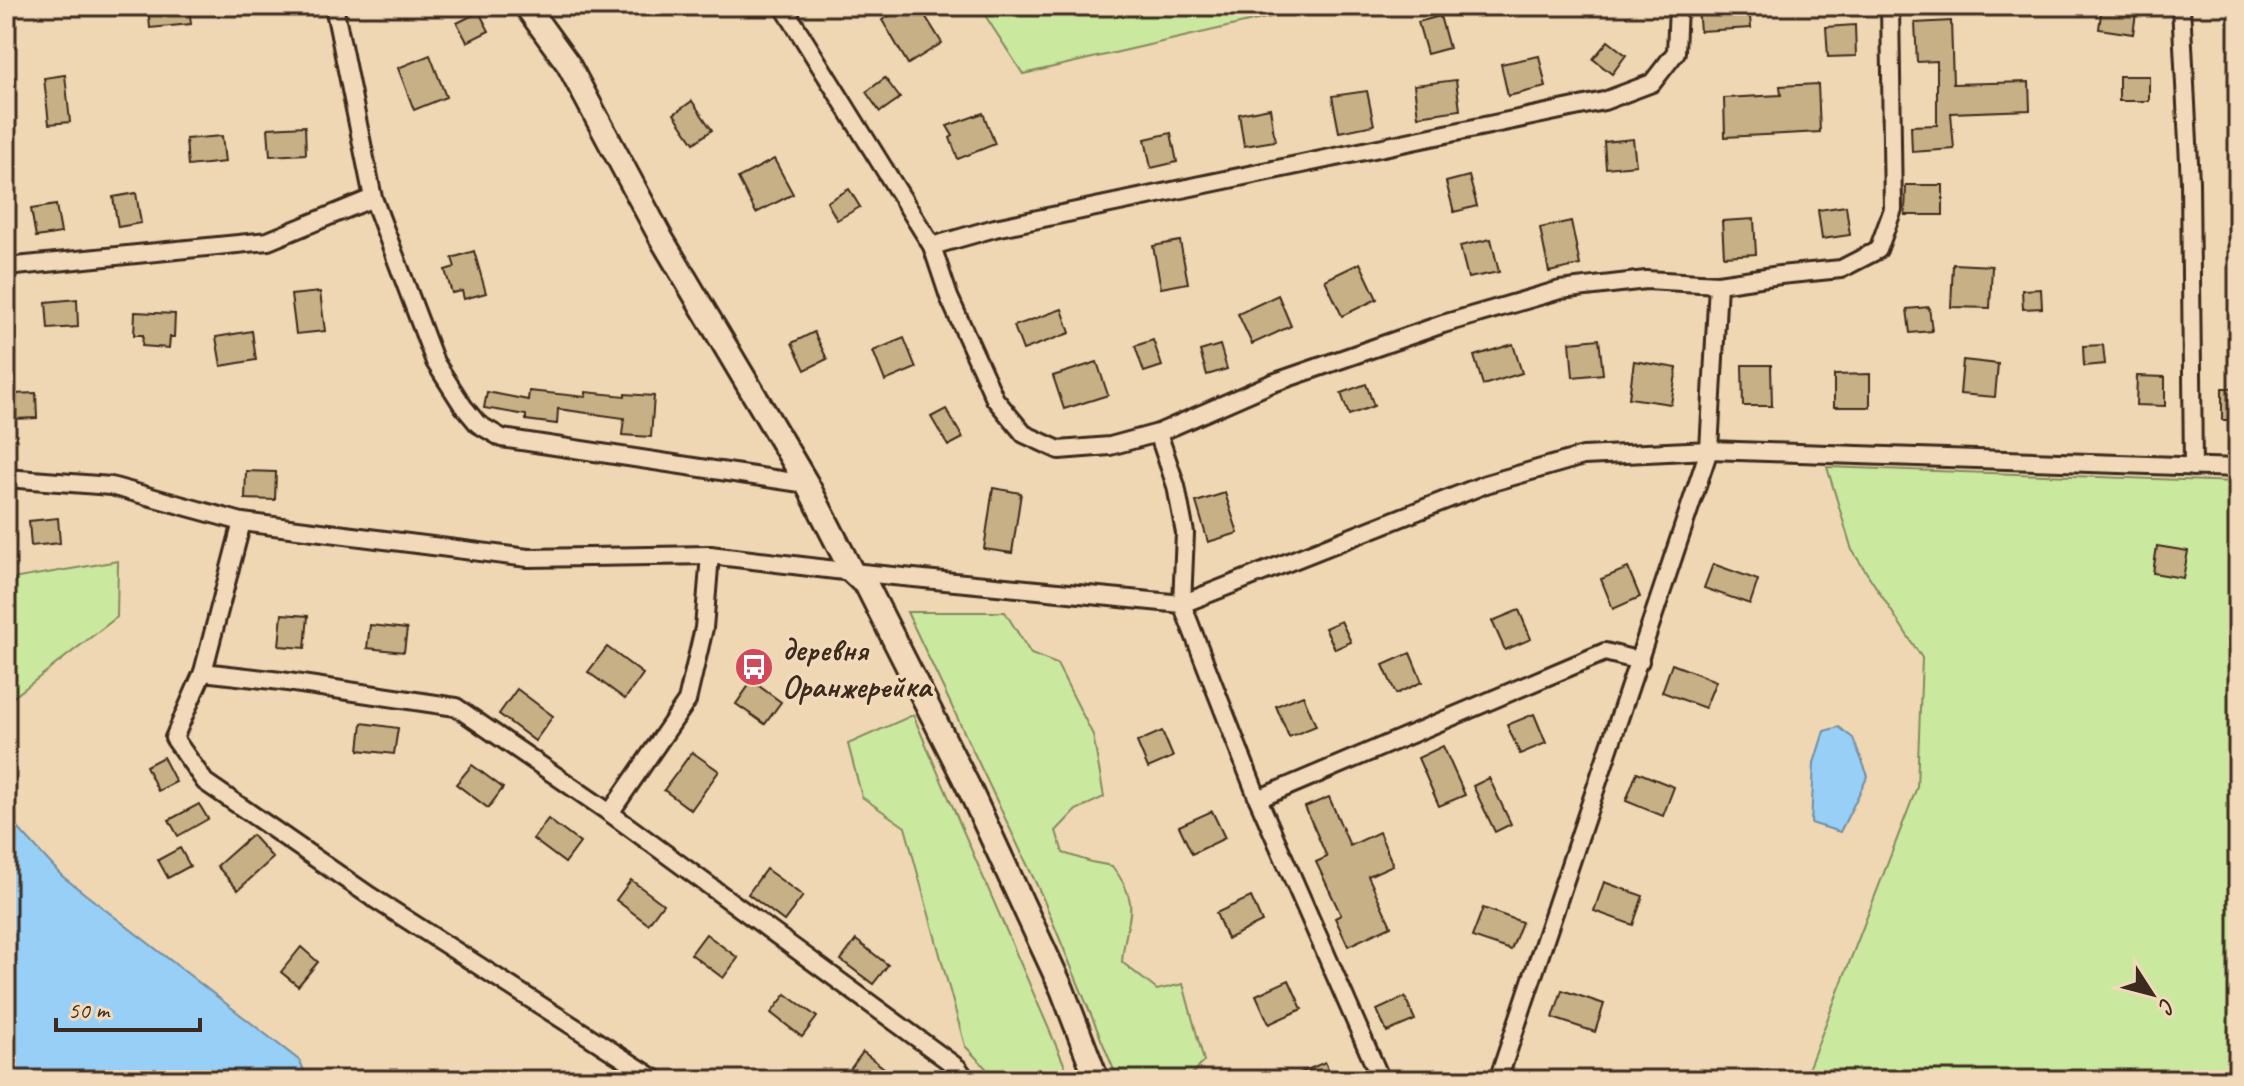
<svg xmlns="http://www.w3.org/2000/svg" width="2244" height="1086" font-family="Caveat,sans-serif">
	<rect width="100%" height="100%" fill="#efd7b3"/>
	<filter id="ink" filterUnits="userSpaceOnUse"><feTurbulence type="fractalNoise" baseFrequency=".0125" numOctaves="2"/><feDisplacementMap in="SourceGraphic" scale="16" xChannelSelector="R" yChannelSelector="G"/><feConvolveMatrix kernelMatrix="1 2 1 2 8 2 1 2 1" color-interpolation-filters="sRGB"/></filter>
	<g filter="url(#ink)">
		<!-- green -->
		<g fill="#cbe89f" stroke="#83895e" stroke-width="2">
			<polygon points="979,6 1318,6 1023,74"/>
			<polygon points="1827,467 2238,482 2238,1080 1804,1080 1917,787 1922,658 1852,550"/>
			<polygon points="118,561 117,617 6,703 6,580"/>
			<path d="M 907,612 L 1005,612 L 1031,654 L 1057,664 L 1093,735 L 1104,797 L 1076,810 L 1056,831 L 1063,853 L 1091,862 L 1112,866 C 1144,907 1125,918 1122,962 L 1157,990 L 1183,984 L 1204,1061 L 1187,1080 L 1118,1080 L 1042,896 Z"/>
			<polygon points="913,715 1071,1080 997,1080 965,1046 905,827 862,797 848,744"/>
		</g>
		<!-- water -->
		<g fill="#98cff6" stroke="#738da0" stroke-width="2">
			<polygon points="1839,727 1853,738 1868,776 1840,832 1811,823 1814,763 1824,731"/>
			<polygon points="6,815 62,876 300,1061 308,1080 6,1080"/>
		</g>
		<!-- building -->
		<g fill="#c7b085" stroke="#3b2a1e" stroke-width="2">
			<polygon points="148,6 189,6 191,24 150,28"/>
			<polygon points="905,6 919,6 942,43 908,64 882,20"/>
			<polygon points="1749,6 1751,28 1700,31 1698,9"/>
			<polygon points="2102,6 2137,6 2133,34 2099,29"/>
			<polygon points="479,12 489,31 467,42 457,23"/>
			<polygon points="1440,16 1449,48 1427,54 1418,22"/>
			<polygon points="1951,21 1953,84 2029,82 2030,110 1951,113 1954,149 1912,152 1911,126 1937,125 1937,61 1917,62 1915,23"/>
			<polygon points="1855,25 1856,56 1828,57 1826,27"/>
			<polygon points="1608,41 1626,55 1612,74 1593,59"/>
			<polygon points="430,55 446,97 414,110 398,68"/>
			<polygon points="1539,56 1546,87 1508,96 1501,64"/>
			<polygon points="65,75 70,122 49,124 44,78"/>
			<rect x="2119" y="76" width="30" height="25"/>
			<polygon points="885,78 900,98 880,112 866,92"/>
			<polygon points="1456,80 1460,110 1418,116 1414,85"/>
			<polygon points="1818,84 1820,132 1725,137 1724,98 1781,95 1780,86"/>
			<polygon points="1367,91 1374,125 1339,132 1332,96"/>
			<polygon points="692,101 712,130 694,143 674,114"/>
			<polygon points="1270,108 1275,141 1244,146 1239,114"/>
			<polygon points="983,113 995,144 958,159 950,138 953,136 947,126"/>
			<polygon points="305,126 306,154 270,156 268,128"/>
			<polygon points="1171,133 1177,162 1151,168 1145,139"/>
			<polygon points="222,136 225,162 188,166 186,139"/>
			<polygon points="1633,139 1636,165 1606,168 1604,142"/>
			<polygon points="774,159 793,194 756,213 738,178"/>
			<polygon points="1469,176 1477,206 1454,212 1446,182"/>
			<polygon points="1906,185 1943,185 1943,215 1905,215"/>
			<polygon points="849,189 860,207 837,220 827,202"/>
			<polygon points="136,193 141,223 118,227 113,197"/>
			<polygon points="56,205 61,233 36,237 31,209"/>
			<polygon points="1846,206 1850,235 1822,239 1818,210"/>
			<polygon points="1754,219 1756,254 1724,256 1722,221"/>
			<polygon points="1571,221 1580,265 1549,272 1540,228"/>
			<polygon points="1491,239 1499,272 1468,278 1460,246"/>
			<polygon points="1180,241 1188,283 1161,288 1153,246"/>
			<polygon points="474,251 486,293 464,299 462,291 452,293 445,270 455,267 452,258"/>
			<polygon points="1360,263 1377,299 1342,316 1325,280"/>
			<polygon points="1953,264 1992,266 1990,308 1951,307"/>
			<polygon points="2041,289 2042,308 2023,309 2022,290"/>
			<polygon points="320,292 325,331 296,334 291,295"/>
			<polygon points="1278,295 1291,326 1252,344 1238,314"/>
			<polygon points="77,299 78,327 48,329 46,302"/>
			<polygon points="1929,307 1932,331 1910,333 1907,309"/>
			<polygon points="1062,309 1070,333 1023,350 1014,326"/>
			<polygon points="135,312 175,314 174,337 170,337 169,348 142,346 143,335 134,335"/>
			<polygon points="252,331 256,360 221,366 216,337"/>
			<polygon points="814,332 827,359 805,370 792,343"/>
			<polygon points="904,338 916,368 885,381 873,351"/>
			<polygon points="1599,339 1603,374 1573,377 1570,342"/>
			<polygon points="1153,340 1162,366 1144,372 1135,346"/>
			<polygon points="1513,344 1522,373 1483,385 1474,356"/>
			<polygon points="1220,345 1227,369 1207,375 1200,351"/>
			<polygon points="2103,345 2105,364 2084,366 2083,346"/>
			<polygon points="1963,360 1998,364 1995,397 1960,394"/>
			<polygon points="1634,361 1677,368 1671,404 1629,398"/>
			<polygon points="1097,362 1108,395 1064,409 1053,376"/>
			<polygon points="1742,365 1771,365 1772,406 1743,406"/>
			<polygon points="1870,374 1870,407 1834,407 1834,375"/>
			<polygon points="2137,376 2165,377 2165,406 2136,405"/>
			<polygon points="1366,384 1374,406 1349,415 1341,393"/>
			<rect x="2222" y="388" width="16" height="32"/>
			<polygon points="529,391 586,397 586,392 625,396 625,394 654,396 651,437 622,435 624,418 558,409 557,424 526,420 526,415 484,408 487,392 528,400"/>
			<polygon points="36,393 37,418 14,419 13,394"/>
			<polygon points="946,409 963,438 948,446 931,417"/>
			<polygon points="246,471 276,472 275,500 245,499"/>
			<polygon points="993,488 1021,493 1012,553 984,549"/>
			<polygon points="1225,493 1238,533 1208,542 1196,502"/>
			<polygon points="58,518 60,543 31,546 29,521"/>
			<polygon points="2157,546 2188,551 2183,578 2153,573"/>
			<polygon points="1713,564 1758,580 1750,604 1704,588"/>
			<polygon points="1628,568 1640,597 1613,609 1601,579"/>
			<polygon points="1519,610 1531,639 1505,650 1492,621"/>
			<polygon points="282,614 308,616 305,648 279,646"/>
			<polygon points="1341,621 1351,642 1335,649 1325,628"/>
			<polygon points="370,625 407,629 404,652 367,648"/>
			<polygon points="607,647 643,674 625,699 588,672"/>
			<polygon points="1410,653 1422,682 1396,694 1383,665"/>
			<polygon points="1672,664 1716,681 1705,708 1662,692"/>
			<polygon points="752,681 781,702 765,724 736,704"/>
			<polygon points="517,689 553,716 535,741 499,714"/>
			<polygon points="1303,695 1316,726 1289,737 1276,706"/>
			<polygon points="1534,714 1546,743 1520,754 1507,725"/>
			<polygon points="362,723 398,728 394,754 359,750"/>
			<polygon points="1162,731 1173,757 1148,768 1137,742"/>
			<polygon points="1443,746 1465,795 1439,806 1418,758"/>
			<polygon points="692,752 719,771 691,810 664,790"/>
			<polygon points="163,757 176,782 158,791 146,766"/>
			<polygon points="472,765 503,788 488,808 456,784"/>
			<polygon points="1637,772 1674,787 1663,816 1626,801"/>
			<polygon points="1489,778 1511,824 1495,832 1473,786"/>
			<polygon points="1329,797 1350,846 1379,832 1393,865 1368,876 1391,926 1348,946 1335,918 1341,915 1316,862 1327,857 1305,807"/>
			<polygon points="199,804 208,819 178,836 169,820"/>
			<polygon points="1212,811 1225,838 1192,854 1179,826"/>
			<polygon points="548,819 580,843 565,863 533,839"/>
			<polygon points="252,835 273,858 238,890 217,866"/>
			<polygon points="180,848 190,866 168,878 158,860"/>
			<polygon points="766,869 803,896 784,921 748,894"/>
			<polygon points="631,880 663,904 648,924 616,900"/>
			<polygon points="1604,882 1643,896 1633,925 1594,911"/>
			<polygon points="1251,897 1262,922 1227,939 1216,913"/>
			<polygon points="1483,908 1522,922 1511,950 1472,937"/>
			<polygon points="706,934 738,958 723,978 691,954"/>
			<polygon points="856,940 888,965 873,984 841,960"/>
			<polygon points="301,947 318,962 298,986 281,972"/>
			<polygon points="1289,980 1302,1009 1269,1024 1256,995"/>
			<polygon points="1562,990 1604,1004 1595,1032 1553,1018"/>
			<polygon points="786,994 817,1017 802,1037 771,1013"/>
			<polygon points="1405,997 1415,1020 1387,1032 1377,1010"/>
			<polygon points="863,1052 900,1080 858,1080 848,1072"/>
			<polygon points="1325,1062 1333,1080 1284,1080"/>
		</g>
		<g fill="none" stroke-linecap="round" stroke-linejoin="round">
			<!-- street casing -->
			<g stroke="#3b2a1e" stroke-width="22">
				<g id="street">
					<polyline points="334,6 373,198 435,362 463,406 478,424 502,438 807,484"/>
					<polyline points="783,6 932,246 949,297 995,399 1024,434 1059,450 1110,446 1158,433 1270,384 1443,324 1560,290 1646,280 1718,284 1780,275 1841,269 1878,250 1893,209 1890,6"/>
					<polyline points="2181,6 2190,182 2193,467"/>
					<polyline points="932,246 995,228 1604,101 1652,83 1676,52 1678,6"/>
					<polyline points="6,267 268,241 373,198"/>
					<polyline points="1158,433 1176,486 1185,533 1182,604 1258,799 1381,1080"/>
					<polyline points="6,478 111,486 242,522 528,558 710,555 852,572 1182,604 1486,484 1583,456 1709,450 2238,468"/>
					<polyline points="242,522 203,672 174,738 205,782 370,896 657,1080"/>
					<polyline points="203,672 281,681 456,707 610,813 958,1068 967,1080"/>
					<polyline points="1258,799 1605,652 1640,661"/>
					<polyline points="610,813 687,701 704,628 710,555"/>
					<polyline points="1498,1080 1709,450 1718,284"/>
				</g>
			</g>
			<!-- secondary casing -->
			<g stroke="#3b2a1e" stroke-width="28">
				<polyline id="secondary" points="526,6 568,64 661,238 807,484 852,572 867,586 968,786 1062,989 1097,1080"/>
			</g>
			<!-- street -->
			<use href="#street" stroke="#f1d9b9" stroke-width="16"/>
			<!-- secondary -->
			<use href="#secondary" stroke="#f1d9b9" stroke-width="22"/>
		</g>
	</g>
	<!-- icons -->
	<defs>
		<g id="bus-disc" transform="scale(2)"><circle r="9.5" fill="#d1495b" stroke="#f1d9b9"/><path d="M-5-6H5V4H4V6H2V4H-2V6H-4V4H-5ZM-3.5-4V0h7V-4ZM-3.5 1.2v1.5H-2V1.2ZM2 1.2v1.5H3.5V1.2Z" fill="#fff"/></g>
	</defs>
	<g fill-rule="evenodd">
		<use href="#bus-disc" x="754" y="667"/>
	</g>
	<g text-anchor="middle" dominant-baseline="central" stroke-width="7" stroke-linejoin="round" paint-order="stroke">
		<!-- poi labels -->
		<g font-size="32" font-weight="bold" fill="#3b2a1e" stroke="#f1d9b9" text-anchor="start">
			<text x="782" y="649">деревня<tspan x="782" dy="37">Оранжерейка</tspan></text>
		</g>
	</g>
	<!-- margin -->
	<rect width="2244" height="1086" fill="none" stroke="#f1d9b9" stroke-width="32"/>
	<rect x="16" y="16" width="2212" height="1054" fill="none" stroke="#3b2a1e" stroke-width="3" filter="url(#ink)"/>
	<!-- north arrow -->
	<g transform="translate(2152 994) rotate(126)" stroke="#f1d9b9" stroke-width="6" paint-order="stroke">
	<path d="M0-6L14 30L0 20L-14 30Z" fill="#3b2a1e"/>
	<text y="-12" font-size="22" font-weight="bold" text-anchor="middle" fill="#3b2a1e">С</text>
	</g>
	<!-- scale -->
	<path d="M56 1018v12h144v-12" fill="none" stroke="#3b2a1e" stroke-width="4"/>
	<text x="68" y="1018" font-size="24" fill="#3b2a1e" stroke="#f1d9b9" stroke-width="6" paint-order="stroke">50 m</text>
</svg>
